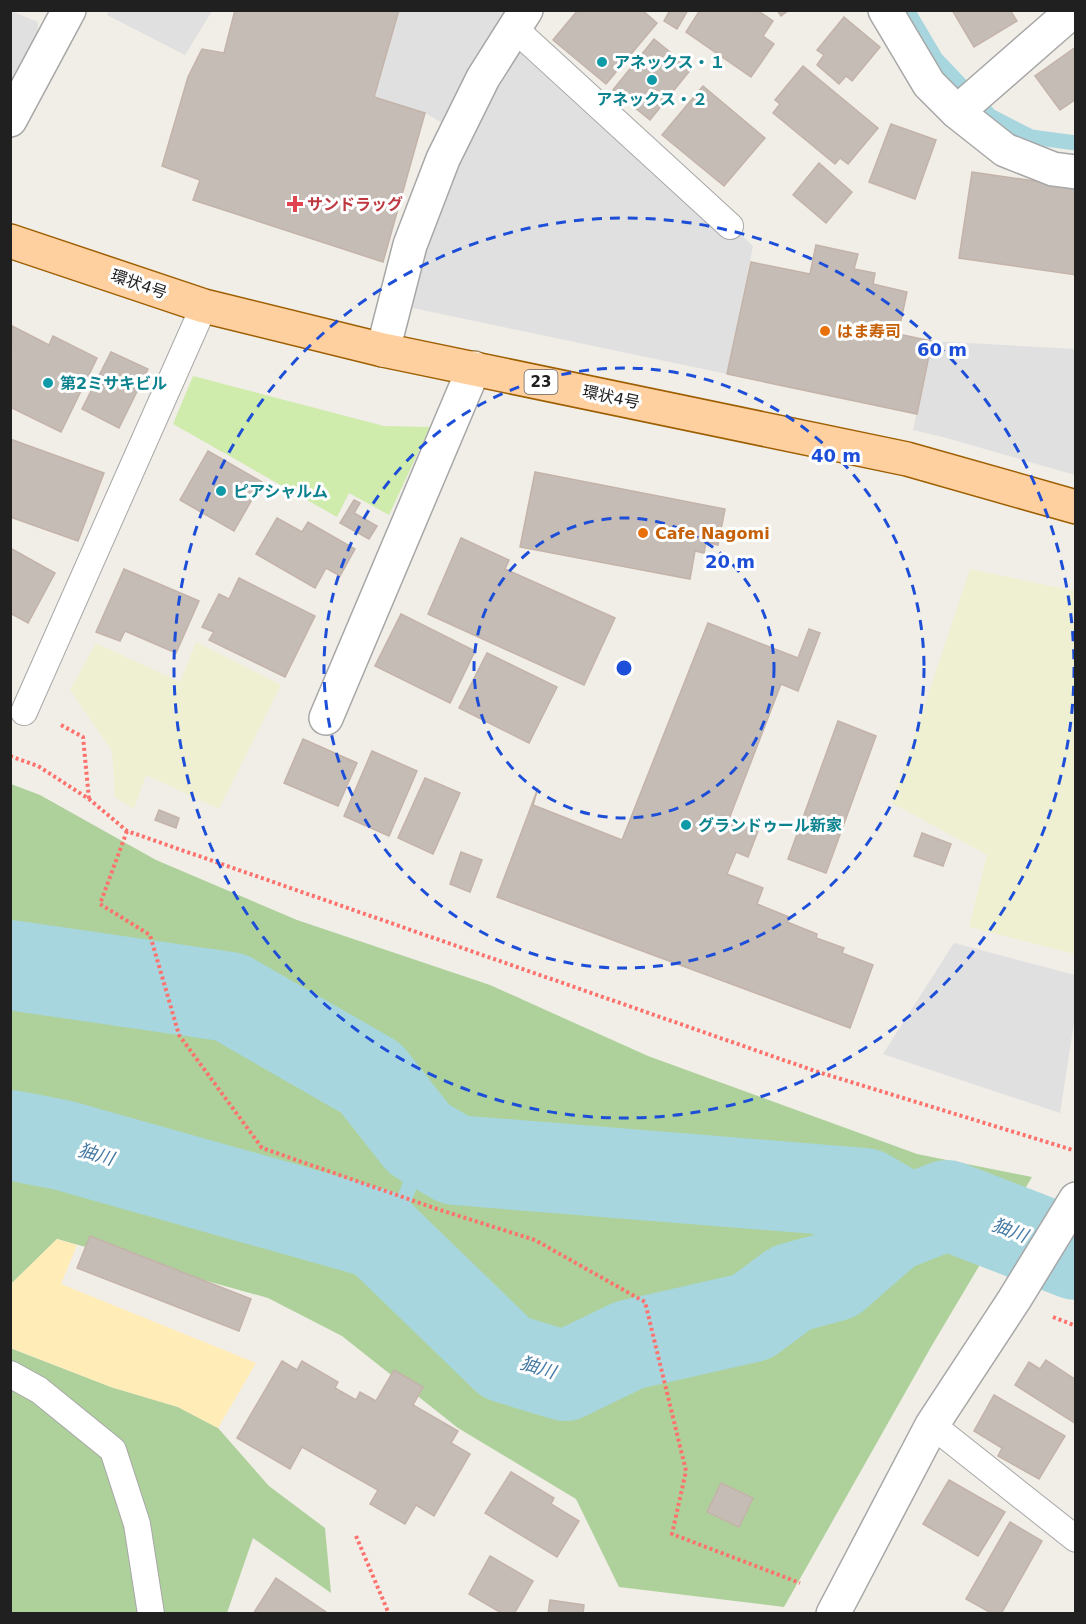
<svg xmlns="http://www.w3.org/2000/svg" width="1086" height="1624" font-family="'DejaVu Sans','Noto Sans JP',sans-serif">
	<rect width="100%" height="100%" fill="#f1ede7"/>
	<!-- farmland -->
	<g fill="#eff0d2">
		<polygon points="970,569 1075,591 1075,954 969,927 987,855 892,803"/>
		<polygon points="196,642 281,685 219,809 146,775 134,809 115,797 112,751 70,690 96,643 180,682"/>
	</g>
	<!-- grass -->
	<polygon fill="#d0ecac" points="193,376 384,426 430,427 389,515 349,493 337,517 173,424"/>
	<!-- forest -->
	<g fill="#aed19b">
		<polygon points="11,784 40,795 156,860 297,920 490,985 648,1056 917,1154 1032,1177 931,1347 784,1607 619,1587 576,1499 458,1428 342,1336 268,1298 57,1239 11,1284"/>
		<polygon points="10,1348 111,1387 178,1407 218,1428 269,1486 325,1528 331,1593 253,1538 227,1613 11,1613"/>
	</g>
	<!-- sand -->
	<polygon fill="#ffecb7" points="57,1239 77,1245 61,1284 256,1363 218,1428 178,1407 111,1387 11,1348 11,1284"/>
	<!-- parking -->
	<g fill="#e0e0e0">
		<polygon points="11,11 38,22 37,40 11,88"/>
		<polygon points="109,11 109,10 212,11 185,55 107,15"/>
		<polygon points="399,11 526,11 515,28 753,246 727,374 394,304 456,131 425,113 374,97"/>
		<polygon points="932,341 1075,349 1075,475 943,437 913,430"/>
		<polygon points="954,943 1075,975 1075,1016 1060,1113 883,1054"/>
	</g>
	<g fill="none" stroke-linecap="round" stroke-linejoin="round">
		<!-- stream -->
		<g stroke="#a7d6df" stroke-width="15">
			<polyline points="907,10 936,59 990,116 1031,137 1076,143"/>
			<path d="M 378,1234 C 410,1199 412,1184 419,1139"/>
		</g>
		<!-- river -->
		<g stroke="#a7d6df" stroke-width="90">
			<polyline points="10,965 230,997 371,1078 419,1139 455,1160 865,1193 910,1219"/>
			<polyline points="10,1135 62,1145 378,1234 506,1358 565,1376 629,1345 752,1317 791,1288 835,1276 891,1227 947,1205 1076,1255"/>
		</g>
	</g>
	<!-- building -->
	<g fill="#c6bcb6" stroke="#c3b3a9" stroke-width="1.5">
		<polygon points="235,10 399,10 374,97 425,113 383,262 193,200 200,180 162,166 188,77 202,49 224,53"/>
		<polygon points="578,10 642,10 657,23 606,84 553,40"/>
		<polygon points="670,10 688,10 677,29 664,21"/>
		<polygon points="700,10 757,10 773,21 763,36 774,44 751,77 686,32"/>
		<polygon points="777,10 789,10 781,16"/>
		<polygon points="952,10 1010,10 1017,21 974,47"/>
		<polygon points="844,17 880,47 852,81 846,76 839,84 817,65 824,55 817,50"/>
		<polygon points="654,39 691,69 650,120 613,90"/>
		<polygon points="1076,47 1076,99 1060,110 1035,76"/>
		<polygon points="803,66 878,128 848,164 840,158 835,164 773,113 780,104 775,100"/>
		<polygon points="703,86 765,138 724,186 662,135"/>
		<polygon points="891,124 936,140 915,199 869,182"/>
		<polygon points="819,163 852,192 826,223 793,195"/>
		<polygon points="972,172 1076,187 1076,275 959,258"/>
		<polygon points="816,245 858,254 854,269 875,273 873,284 907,292 898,334 932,341 917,414 727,374 751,262 810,274"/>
		<polygon points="12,326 49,345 53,336 97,358 61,432 10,407"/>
		<polygon points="111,352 148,369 119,428 82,409"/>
		<polygon points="10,439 104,473 78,541 10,517"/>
		<polygon points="208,451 262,482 234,531 180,500"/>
		<polygon points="535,472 725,509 718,545 706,542 704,553 695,551 690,579 520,547"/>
		<polygon points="354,500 360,503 354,513 377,526 369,539 340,523"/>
		<polygon points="277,518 302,532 308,522 355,549 340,576 326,568 315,588 256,554"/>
		<polygon points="461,538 509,560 505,569 615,618 584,685 428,614"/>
		<polygon points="10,548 55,573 28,623 10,613"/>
		<polygon points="124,569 199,601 176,653 125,631 120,641 96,632"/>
		<polygon points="239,578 315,616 285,677 209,640 214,632 202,627 219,594 229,599"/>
		<polygon points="401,614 475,651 450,703 375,666"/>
		<polygon points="708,623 798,658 809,629 820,633 798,691 781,684 729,819 758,831 748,857 736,852 727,874 763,888 757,904 789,917 787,922 817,934 816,938 844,948 842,953 873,965 850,1028 497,897 538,788 533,805 622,840"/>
		<polygon points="487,653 557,687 529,743 459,708"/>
		<polygon points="838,721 876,736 826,873 788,859"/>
		<polygon points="303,739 357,763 338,806 284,783"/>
		<polygon points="372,751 417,771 389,836 344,816"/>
		<polygon points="425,778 460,793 433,854 398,838"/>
		<polygon points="159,810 179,818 176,828 155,820"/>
		<polygon points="922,833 951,844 943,866 914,856"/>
		<polygon points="461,852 482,860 470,892 450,884"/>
		<polygon points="90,1236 251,1299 239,1331 77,1268"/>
		<polygon points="1046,1360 1076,1380 1076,1424 1015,1385 1029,1362 1040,1369"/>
		<polygon points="282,1361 297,1370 302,1361 338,1382 335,1388 356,1400 360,1392 376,1401 394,1370 423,1387 413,1405 458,1431 451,1443 470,1454 434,1516 416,1505 405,1524 370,1504 378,1490 302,1447 290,1469 237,1438"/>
		<polygon points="994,1395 1065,1436 1039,1479 998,1456 1002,1448 974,1431"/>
		<polygon points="511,1472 554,1498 551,1504 579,1521 557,1557 485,1513"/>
		<polygon points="949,1480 1005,1512 978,1556 923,1524"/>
		<polygon points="721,1483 753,1498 739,1527 707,1512"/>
		<polygon points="1010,1522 1042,1541 1001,1614 993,1614 966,1599"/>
		<polygon points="490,1556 533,1581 514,1614 503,1614 469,1594"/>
		<polygon points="276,1578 329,1614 253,1614"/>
		<polygon points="550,1600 584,1605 583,1614 548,1614"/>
	</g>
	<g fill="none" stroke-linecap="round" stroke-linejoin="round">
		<!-- service casing -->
		<g stroke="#a7a7a7" stroke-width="28">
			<g id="service">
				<polyline points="515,29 730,226"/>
				<polyline points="24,712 204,306"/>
				<polyline points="10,1374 39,1390 113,1450 137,1524 151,1614"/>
				<polyline points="932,1425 1076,1539"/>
			</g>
		</g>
		<!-- minor casing -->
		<g stroke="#a7a7a7" stroke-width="36">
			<g id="minor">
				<polyline points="885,10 929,84 957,112 1005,150 1053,169 1076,172"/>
				<polyline points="957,112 1067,16 1064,10"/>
				<polyline points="10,120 69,10"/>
				<polyline points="383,350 410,245 443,159 483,78 526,10"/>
				<polyline points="326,718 474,368"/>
				<polyline points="833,1614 932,1425 1014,1300 1076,1199"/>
			</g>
		</g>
		<!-- primary casing -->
		<g stroke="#9d5f00" stroke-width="36">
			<polyline id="primary" points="10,241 204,306 383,350 907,459 1076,507"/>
		</g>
		<!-- path -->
		<g stroke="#fd726c" stroke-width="4" stroke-dasharray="3 3" stroke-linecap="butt">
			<polyline points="61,725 83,737 89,799"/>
			<polyline points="10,756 38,766 89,799 127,831 815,1071 1076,1151"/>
			<polyline points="127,831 100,904 150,935 179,1035 262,1148 437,1209 535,1240 645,1302 686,1471 672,1534 800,1583"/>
			<polyline points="1053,1317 1076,1326"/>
			<polyline points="356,1536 389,1614"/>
		</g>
		<!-- service -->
		<use href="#service" stroke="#fff" stroke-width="26"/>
		<!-- minor -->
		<use href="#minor" stroke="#fff" stroke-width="33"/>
		<!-- primary -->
		<use href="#primary" stroke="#fecf9f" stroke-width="33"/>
	</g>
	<!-- distance rings -->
	<g fill="none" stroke="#1d4ed8" stroke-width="3" stroke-dasharray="10 8">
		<circle cx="624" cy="668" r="150"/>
		<circle cx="624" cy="668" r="300"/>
		<circle cx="624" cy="668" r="450"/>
	</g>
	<!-- markers -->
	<g fill="#0f9aa8" stroke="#fff" stroke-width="2">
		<circle cx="602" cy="62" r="6"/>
		<circle cx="652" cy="80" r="6"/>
		<circle cx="48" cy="383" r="6"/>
		<circle cx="221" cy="491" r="6"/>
		<circle cx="686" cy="825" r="6"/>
	</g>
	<path fill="#e0444e" stroke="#fff" stroke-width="2" d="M292 195h6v6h6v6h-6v6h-6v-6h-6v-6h6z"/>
	<g fill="#e8710a" stroke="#fff" stroke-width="2">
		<circle cx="825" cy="331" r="6"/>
		<circle cx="643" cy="533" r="6"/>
	</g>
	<g text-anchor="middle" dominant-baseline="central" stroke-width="6" stroke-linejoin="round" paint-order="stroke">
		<!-- shield labels -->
		<rect fill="#fff" stroke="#636363" stroke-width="1.5" x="524.5" y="370" width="33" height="24" rx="4.5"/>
		<g font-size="15" font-weight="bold" fill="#202020">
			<text x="541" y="382">23</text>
		</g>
		<!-- culture labels -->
		<g font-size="16" font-weight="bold" fill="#0d838f" stroke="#fff" text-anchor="start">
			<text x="614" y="62">アネックス・１</text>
			<text x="652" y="99" text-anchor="middle">アネックス・２</text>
			<text x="60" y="383">第2ミサキビル</text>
			<text x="233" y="491">ピアシャルム</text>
			<text x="698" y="825">グランドゥール新家</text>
		</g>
		<!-- health labels -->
		<g font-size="16" font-weight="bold" fill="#be3a42" stroke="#fff" text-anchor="start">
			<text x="307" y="204">サンドラッグ</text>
		</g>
		<!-- street labels -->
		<g font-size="16" fill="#202020" stroke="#fff">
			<text transform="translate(139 284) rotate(19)">環状4号</text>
			<text transform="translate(611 397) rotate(12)">環状4号</text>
		</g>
		<!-- food labels -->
		<g font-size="16" font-weight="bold" fill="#c56008" stroke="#fff" text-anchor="start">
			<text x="837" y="331">はま寿司</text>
			<text x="655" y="533">Cafe Nagomi</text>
		</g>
		<!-- water labels -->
		<g font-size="18" font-style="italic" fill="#4479a3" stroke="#fff">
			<text transform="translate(96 1154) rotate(16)">㹨川</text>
			<text transform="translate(1010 1230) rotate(21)">㹨川</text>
			<text transform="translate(538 1367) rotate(17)">㹨川</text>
		</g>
	</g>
	<circle cx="624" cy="668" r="9" fill="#1d4ed8" stroke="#fff" stroke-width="3"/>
	<g font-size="18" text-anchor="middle" font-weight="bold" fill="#1d4ed8" stroke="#fff" stroke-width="6" stroke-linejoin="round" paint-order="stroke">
		<text x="942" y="356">60 m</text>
		<text x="836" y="462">40 m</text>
		<text x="730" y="568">20 m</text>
	</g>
	<!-- border -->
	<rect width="1086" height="1624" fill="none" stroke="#202020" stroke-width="24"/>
</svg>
